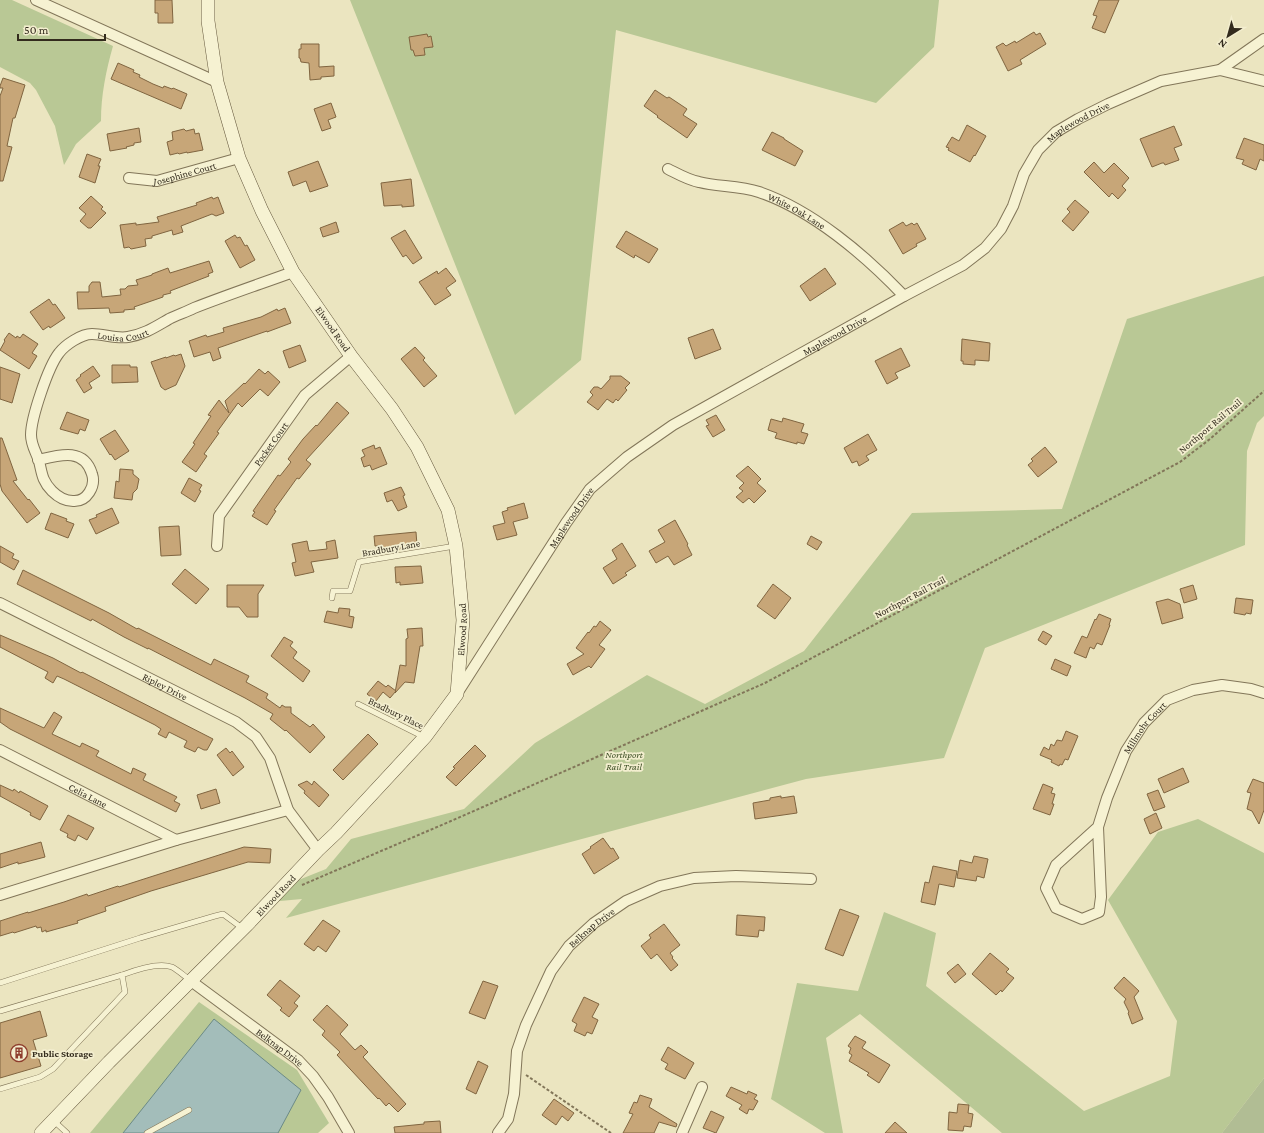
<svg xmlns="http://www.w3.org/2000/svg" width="1264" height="1133" font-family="'Crimson Pro',serif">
	<rect width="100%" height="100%" fill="#ebe5c0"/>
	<!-- green -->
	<g fill="#b9c895">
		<path d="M 0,0 L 12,0 L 113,46 C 106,71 101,95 101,121 L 76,144 L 64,165 L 55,126 L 36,90 L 30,83 L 0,67 Z"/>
		<polygon points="350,0 939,0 934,47 876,103 616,30 581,360 515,415"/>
		<polygon points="1264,276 1264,416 1257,423 1247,451 1245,545 985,648 944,758 806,779 286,918 302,899 269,902 286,885 326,869 351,839 464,809 535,743 647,675 705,704 804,651 912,513 1062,509 1127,319"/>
		<polygon points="1198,819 1264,853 1264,1078 1222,1133 1002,1133 860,1014 826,1038 843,1133 825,1133 771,1099 797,983 858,991 884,912 936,933 926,986 1084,1111 1170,1076 1177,1021 1108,900 1158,832"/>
		<polygon points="199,1002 297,1070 329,1123 318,1133 90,1133"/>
	</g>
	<!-- cemetery -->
	<polygon fill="#b1bd94" points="1264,1078 1264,1133 1222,1133"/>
	<!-- water -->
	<polygon fill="#a3bdba" stroke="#6b8a87" points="214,1019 301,1090 278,1133 123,1133"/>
	<!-- building -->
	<g fill="#c7a678" stroke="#806540">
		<polygon points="155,0 172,0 173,23 158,23 158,13 155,13"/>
		<polygon points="1099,0 1119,0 1105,33 1092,28 1097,16 1093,15"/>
		<polygon points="1034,32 1036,35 1040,33 1046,44 1020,60 1022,64 1008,71 996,47 1003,43 1006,46 1015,41 1016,43"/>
		<polygon points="427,34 428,37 431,36 433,47 424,48 425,55 415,56 413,50 411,50 409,37"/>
		<polygon points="301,44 319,44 319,67 334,66 334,76 321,77 321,79 310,80 309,63 301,62 300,58 299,58 299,49 301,49"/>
		<polygon points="118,63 134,70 133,72 140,75 139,77 153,84 163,88 164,86 172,89 173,88 187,94 181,109 111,79"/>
		<polygon points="3,78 25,85 15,118 13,118 7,146 12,147 3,181 0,181 0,96 3,88 0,88 0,86"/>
		<polygon points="655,90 667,98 669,97 687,109 683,115 697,124 687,138 657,117 658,116 644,106"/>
		<polygon points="331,103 336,117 328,120 331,128 322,131 314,109"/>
		<polygon points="967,125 986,136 975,156 974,155 970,162 948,150 949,148 946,147 952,137 959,141"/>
		<polygon points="1174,126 1182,145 1174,148 1179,160 1165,165 1164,163 1162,163 1152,167 1140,139"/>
		<polygon points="139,128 141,142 134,143 134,145 126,147 127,148 110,151 107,134"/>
		<polygon points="184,129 186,131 194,129 195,134 199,133 203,150 187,153 187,152 179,154 178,153 170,155 167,142 173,140 172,132"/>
		<polygon points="772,132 784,138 784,139 803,151 795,166 762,150"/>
		<polygon points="1244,138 1264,145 1264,161 1260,159 1256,170 1242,164 1244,160 1236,158"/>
		<polygon points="87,154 101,159 98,166 100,166 95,183 79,177"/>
		<polygon points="318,161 328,186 310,192 306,181 293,186 288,172"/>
		<polygon points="1094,162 1104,173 1114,163 1129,178 1122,186 1126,190 1118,199 1112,193 1109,197 1084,172"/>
		<polygon points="411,179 414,206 402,207 402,205 384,206 381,183"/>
		<polygon points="91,196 103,207 101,209 106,213 91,228 88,228 80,221 86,214 79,208"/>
		<polygon points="212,197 213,199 218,197 224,213 216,216 212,214 181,226 183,232 173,235 172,230 152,236 152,238 145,239 146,246 131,249 129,247 124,248 120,225 136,223 136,225 159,222 157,217 197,205 196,203"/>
		<polygon points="1075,200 1089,212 1073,231 1062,221 1070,212 1067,209"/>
		<polygon points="336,222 339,232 323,237 320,228"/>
		<polygon points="903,222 906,226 912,223 914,225 917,223 926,239 916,244 917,246 903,254 889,230"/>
		<polygon points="405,230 422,258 413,264 406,255 403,257 391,238"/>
		<polygon points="626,231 658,249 649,263 635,255 634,258 616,247"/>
		<polygon points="235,235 237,238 240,237 245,246 247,245 255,260 240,268 225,241"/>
		<polygon points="209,261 213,272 208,274 209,276 170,291 171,293 163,295 163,297 134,307 135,309 124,310 124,312 110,313 109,308 78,309 77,292 89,292 89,286 92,282 100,282 102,297 121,295 120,289 125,289 128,286 138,285 136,280 152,275 152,274 168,268 170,273"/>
		<polygon points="446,268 456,281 446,288 451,295 435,305 419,282 437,271 438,274"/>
		<polygon points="825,268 836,284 810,301 800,286"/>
		<polygon points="49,299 53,305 55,304 65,318 50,328 49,326 43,330 30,312"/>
		<polygon points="285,308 291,323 267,332 267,331 218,348 221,358 213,361 210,352 194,357 189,341 206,335 207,337 224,332 223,328 261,317 277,309 278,311"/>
		<polygon points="713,329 721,349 695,359 688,338"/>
		<polygon points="9,333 16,338 17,336 20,338 23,334 38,344 32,353 37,356 29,369 0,350 5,341 4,340"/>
		<polygon points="962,339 990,343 989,361 975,360 975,365 963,364 963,361 961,361"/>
		<polygon points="300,345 306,361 289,368 283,351"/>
		<polygon points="415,347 425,358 423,360 437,376 424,387 401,359"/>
		<polygon points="901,348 910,366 895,373 898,378 887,384 875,361"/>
		<polygon points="181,354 185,366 176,385 165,390 161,387 151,362 166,357 166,358 174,355 175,356"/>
		<polygon points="112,365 130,365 130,367 137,367 138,382 112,383"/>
		<polygon points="93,366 100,376 89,383 92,388 84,393 76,380 81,376 80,375"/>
		<polygon points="0,367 20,374 12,403 0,399"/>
		<polygon points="259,369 265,374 268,371 280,382 268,396 260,389 242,407 238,403 217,432 219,433 204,454 207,456 196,472 182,462 195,444 193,443 211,416 208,415 219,400 229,413 225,401 244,383 245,384"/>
		<polygon points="610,376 621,376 630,383 625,388 627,390 618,401 616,399 613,403 607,399 598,410 587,402 593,395 590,392 594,387 598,387 601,389 610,379"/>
		<polygon points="337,402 349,413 306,460 311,464 299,479 297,478 274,510 276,511 267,525 252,516 255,512 253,511 278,475 280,476 291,462 288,459 303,439 316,425 317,426"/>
		<polygon points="67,412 89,420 85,431 80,429 78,434 60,429"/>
		<polygon points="716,415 725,430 713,437 706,426 709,425 706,420"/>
		<polygon points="783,418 804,424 801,432 808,434 804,444 797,442 797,444 775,438 777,433 768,430 771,419 782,422"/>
		<polygon points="115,430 129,451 115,460 111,454 110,455 100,439"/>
		<polygon points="868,434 877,450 866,456 869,460 859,466 857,461 852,463 844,448"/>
		<polygon points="0,438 2,438 17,480 13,481 28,500 29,499 40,513 27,523 2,491 0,484"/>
		<polygon points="374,445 375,449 380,447 387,464 372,470 370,465 364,467 361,458 365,456 362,450"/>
		<polygon points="1045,447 1057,462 1038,477 1028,465 1033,461 1031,459"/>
		<polygon points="748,466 761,479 757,483 766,491 754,503 749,498 743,503 736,497 743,491 739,488 744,483 736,476"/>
		<polygon points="120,469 133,470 133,474 139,479 137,489 133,493 132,500 114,498 116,481 119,482"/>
		<polygon points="189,478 202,485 199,490 201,491 195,502 181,493"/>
		<polygon points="401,487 405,495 403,496 407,507 398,511 392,500 387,502 384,493"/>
		<polygon points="524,503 528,518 513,522 517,535 497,540 493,526 505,523 502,512 508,510 507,508"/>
		<polygon points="112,508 119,523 96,534 89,520 97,517 96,515"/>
		<polygon points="51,513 67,519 66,521 74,524 68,538 45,529"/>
		<polygon points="675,520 688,544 687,545 692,555 674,565 668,556 656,563 649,551 665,542 658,530"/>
		<polygon points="179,526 181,555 161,556 159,527"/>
		<polygon points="416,532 417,545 401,547 401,549 379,550 379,546 375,546 374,536"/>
		<polygon points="811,536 822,542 817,550 807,544"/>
		<polygon points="335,540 338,558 311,562 314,572 295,576 292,563 296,562 292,544 307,541 309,551 327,549 326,542"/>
		<polygon points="622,543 636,566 625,573 627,575 613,584 603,568 617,559 612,550"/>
		<polygon points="0,546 14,554 12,558 19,561 14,570 0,562"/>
		<polygon points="421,566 423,583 400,585 400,582 396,583 395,567"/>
		<polygon points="185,569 209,589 196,604 172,584"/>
		<polygon points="23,570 109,613 137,629 138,628 211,665 214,659 249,676 246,682 268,694 266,698 280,708 282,705 285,707 291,707 291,713 310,727 313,724 325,737 310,753 286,730 285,731 270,719 273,714 245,698 148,648 148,649 124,637 92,619 91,621 17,584"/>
		<polygon points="773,584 791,598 775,619 757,606"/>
		<polygon points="227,585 264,585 258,594 258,617 247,617 239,607 227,607"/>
		<polygon points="1193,585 1197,599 1184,603 1180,589"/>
		<polygon points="1236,598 1253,600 1251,614 1246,613 1245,615 1234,613"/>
		<polygon points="1168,599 1180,604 1183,618 1162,624 1156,602"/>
		<polygon points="339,608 350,609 349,616 354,617 352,628 324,622 327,611 338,613"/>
		<polygon points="1099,614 1111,619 1109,625 1110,625 1102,645 1097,643 1094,649 1090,647 1086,658 1074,653 1082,636 1087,638 1095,619 1096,620"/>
		<polygon points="600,621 611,630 599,645 605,649 591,668 589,666 573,675 567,664 584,654 576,648 588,632 589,633 594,626 596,627"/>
		<polygon points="422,628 423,646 420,646 414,683 405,682 395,693 400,665 406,666 406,639 408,638 407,629"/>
		<polygon points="1043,631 1052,636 1046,645 1038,640"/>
		<polygon points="0,635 53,658 81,673 82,672 213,739 207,750 204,750 198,747 195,752 184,747 187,741 169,732 166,738 158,734 161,729 155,725 64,679 57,676 53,683 45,678 48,672 0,647"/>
		<polygon points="284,637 293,642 290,646 297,652 293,658 310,671 303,682 271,656"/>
		<polygon points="1055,659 1071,666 1067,676 1051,669"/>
		<polygon points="378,681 386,687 388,685 396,691 390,698 383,692 376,701 367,694"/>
		<polygon points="0,708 44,728 54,712 62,717 52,734 80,747 82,743 99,751 96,756 131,774 133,768 146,774 143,780 177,797 174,801 180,804 176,812 10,729 0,722"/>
		<polygon points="1066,731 1078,736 1068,760 1065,759 1062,765 1060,764 1059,766 1051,762 1052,760 1040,755 1044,747 1049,750 1051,744 1054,746 1057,740 1062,741"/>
		<polygon points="368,734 378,744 343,780 333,770"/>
		<polygon points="475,745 486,756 456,786 446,777 455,768 453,767"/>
		<polygon points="226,748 230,753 232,751 244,767 233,776 217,755"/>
		<polygon points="1183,768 1189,782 1164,793 1158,779"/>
		<polygon points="1253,779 1264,783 1264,810 1259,824 1252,811 1247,809 1251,793 1247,792"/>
		<polygon points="307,781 312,785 314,781 329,795 319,807 304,793 305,791 298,785"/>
		<polygon points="1043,784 1053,788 1051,793 1055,794 1052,804 1054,804 1050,815 1033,809"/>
		<polygon points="0,785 13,791 14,789 19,793 20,791 48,806 40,820 30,815 31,813 0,796"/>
		<polygon points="216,789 220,803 201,809 197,795"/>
		<polygon points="1158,790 1165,807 1154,811 1147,794"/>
		<polygon points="781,796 781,798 794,796 797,813 755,819 753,803 770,800 770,798"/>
		<polygon points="1156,813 1162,828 1150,834 1144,819"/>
		<polygon points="68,815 94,828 87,840 78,835 75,841 67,837 68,834 60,830"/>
		<polygon points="603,838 611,849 613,848 619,858 594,874 582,854 591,848 590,847"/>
		<polygon points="41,842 45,857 18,864 18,862 0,868 0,854"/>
		<polygon points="244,847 271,849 270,863 248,862 151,891 105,907 106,911 77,921 78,923 46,932 46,930 42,932 41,927 37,928 36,926 14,933 13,932 0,936 0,921 28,912 28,913 64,902 87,894 88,896 118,886 119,887"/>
		<polygon points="974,856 988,859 984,878 977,876 976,881 957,878 960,860 972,863"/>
		<polygon points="933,866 957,871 954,887 939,884 935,905 921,902 925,882 929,883"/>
		<polygon points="840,909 859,916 843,956 825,949"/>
		<polygon points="737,915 765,917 764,931 759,930 758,937 736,935"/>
		<polygon points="323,920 340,931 326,952 318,946 314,951 304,944"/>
		<polygon points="664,924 680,945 670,953 673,957 672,958 678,965 671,971 657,954 651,959 641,946 651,938 649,935"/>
		<polygon points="990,953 1009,969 1006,972 1014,978 1002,992 1001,990 996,995 972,974"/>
		<polygon points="958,964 966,974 955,983 947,973"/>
		<polygon points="1124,977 1139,991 1134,997 1143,1019 1132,1024 1128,1013 1129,1012 1124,1002 1126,999 1114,988"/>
		<polygon points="280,980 300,996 294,1003 298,1006 289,1017 280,1010 282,1008 267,995"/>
		<polygon points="483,981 498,986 485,1019 469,1013"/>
		<polygon points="584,997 599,1004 592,1017 598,1020 592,1034 587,1032 585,1036 574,1031 577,1024 572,1021"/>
		<polygon points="327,1005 348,1025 340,1034 355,1050 361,1045 368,1052 363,1057 406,1104 398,1112 389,1103 386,1106 379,1098 378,1099 337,1055 340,1052 322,1035 325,1031 313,1020"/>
		<polygon points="40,1011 47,1036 33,1040 41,1066 0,1078 0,1023"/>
		<polygon points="855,1036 866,1042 862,1048 890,1065 879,1083 867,1075 869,1073 849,1061 852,1055 849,1053 851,1048 848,1046"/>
		<polygon points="668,1047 694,1063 685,1079 665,1069 668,1064 661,1060"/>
		<polygon points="478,1061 488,1066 476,1094 466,1089"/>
		<polygon points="731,1087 747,1094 748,1091 757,1095 754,1099 758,1101 753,1110 749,1109 747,1114 739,1109 742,1105 726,1096"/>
		<polygon points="640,1095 652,1099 649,1107 677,1124 676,1127 659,1122 654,1133 623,1133 633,1114 629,1113 634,1102 637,1103"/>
		<polygon points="554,1099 574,1113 568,1121 562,1116 556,1125 542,1115"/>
		<polygon points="958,1104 969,1105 968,1113 973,1114 971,1127 964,1126 963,1131 948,1130 949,1112 957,1113"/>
		<polygon points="711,1111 724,1117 716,1133 703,1128"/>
		<polygon points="440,1121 441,1133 395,1133 394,1127 424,1124 424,1122"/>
		<polygon points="895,1122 907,1133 885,1133"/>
	</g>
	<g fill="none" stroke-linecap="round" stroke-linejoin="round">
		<!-- lane casing -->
		<g stroke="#827659" stroke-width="6">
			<g id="lane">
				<polyline points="332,598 333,591 350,591 359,562 455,546"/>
				<polyline points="358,704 424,737"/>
				<path d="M 122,975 C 135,970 158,962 172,967 C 178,970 184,976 190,980"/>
				<polyline points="0,983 140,938 215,916 223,914 242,928"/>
				<polyline points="0,1011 122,975 125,992 53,1069 40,1077 0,1089"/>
				<polyline points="54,1121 67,1133"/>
				<polyline points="147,1133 189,1110"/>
			</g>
		</g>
		<!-- street casing -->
		<g stroke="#827659" stroke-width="12">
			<g id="street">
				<polyline points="36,0 217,82"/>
				<polyline points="1220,70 1264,39"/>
				<path id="s1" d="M 668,169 C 678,174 688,180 699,182 C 718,187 739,185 759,192 C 812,210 865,255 904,296"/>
				<path id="s2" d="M 129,178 L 157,181 L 239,158"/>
				<path id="s3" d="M 38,460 C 59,455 84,447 92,474 C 96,486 87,502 73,501 C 65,501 57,496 52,491 C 42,481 42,473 39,461 C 36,452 31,445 31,435 C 31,418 48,367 59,353 C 65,345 81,334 92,334 C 104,334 116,339 128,337 C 145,334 155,327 169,319 C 177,315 186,312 194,308 C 227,295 260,284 293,272"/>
				<path id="s4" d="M 217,546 L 219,516 L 305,395 L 351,356"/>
				<path id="s5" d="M 0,603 L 236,722 L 256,737 L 270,758 L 288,810 L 318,850"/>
				<path id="s6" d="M 458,692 L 566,523 L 590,489 L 627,457 L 673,425 L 904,296 L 963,265 L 985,248 L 1001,229 L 1013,206 L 1024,174 L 1038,150 L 1056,132 L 1078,119 L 1108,104 L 1161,81 L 1220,70 L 1264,81"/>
				<path id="s7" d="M 0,750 L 176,840"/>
				<path id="s8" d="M 1098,827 L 1056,865 L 1046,888 L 1056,908 L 1082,919 L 1099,912 L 1101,897 L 1098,827 L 1107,798 L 1126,751 L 1144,723 L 1167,700 L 1193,690 L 1222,685 L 1251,689 L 1264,693"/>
				<polyline points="0,895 176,840 288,810"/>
				<path id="s9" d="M 191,981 L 298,1060 L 313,1076 L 328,1097 L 349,1133"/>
				<path id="s10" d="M 498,1133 L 508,1119 L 514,1094 L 517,1051 L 526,1025 L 551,971 L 569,946 L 594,923 L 626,901 L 660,886 L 694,878 L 736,876 L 811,879"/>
				<polyline points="682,1133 702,1087"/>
			</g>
		</g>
		<!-- secondary casing -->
		<g stroke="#64573c" stroke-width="14">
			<g id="secondary">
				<path id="s11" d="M 41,1133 L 109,1062 L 247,925 L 318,850 L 336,833 L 425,737 L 457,694 L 463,620 L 456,546 L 448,510 L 417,447 L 392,409 L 351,356 L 293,272 L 262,211 L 239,158 L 217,82 L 208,21 L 208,0"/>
			</g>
		</g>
		<!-- path -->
		<g stroke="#827659" stroke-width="2" stroke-dasharray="3 2" stroke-linecap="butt">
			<polyline points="302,885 451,821 765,683 1180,462 1210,439 1264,391"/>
			<polyline points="526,1075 611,1133"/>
		</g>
		<!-- lane -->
		<use href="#lane" stroke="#f6f2d2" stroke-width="5"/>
		<!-- street -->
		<use href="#street" stroke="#f6f2d2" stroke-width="10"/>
		<!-- secondary -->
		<use href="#secondary" stroke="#f6f2d2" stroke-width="13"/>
	</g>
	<!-- icons -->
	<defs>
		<g id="building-ring" transform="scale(0.9)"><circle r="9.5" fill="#f3eecf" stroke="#8e3d2d" stroke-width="1.5"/><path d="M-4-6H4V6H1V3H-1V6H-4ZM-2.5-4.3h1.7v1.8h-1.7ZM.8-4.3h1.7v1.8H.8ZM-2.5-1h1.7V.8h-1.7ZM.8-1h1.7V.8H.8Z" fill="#8e3d2d"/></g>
	</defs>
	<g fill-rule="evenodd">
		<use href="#building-ring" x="19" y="1053"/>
	</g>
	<g text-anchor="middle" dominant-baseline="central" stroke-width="3.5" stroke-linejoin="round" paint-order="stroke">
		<!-- street labels -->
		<g font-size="10" fill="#332b1d" stroke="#f3eecf">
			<text stroke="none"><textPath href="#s6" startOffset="868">Maplewood Drive</textPath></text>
			<text stroke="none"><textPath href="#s2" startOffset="57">Josephine Court</textPath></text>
			<text stroke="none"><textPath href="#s1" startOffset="137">White Oak Lane</textPath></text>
			<text transform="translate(333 329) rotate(55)">Elwood Road</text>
			<text stroke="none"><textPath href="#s3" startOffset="344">Louisa Court</textPath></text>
			<text stroke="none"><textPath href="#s6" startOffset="532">Maplewood Drive</textPath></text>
			<text transform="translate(1210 426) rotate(-40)">Northport Rail Trail</text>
			<text stroke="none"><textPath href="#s4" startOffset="119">Pocket Court</textPath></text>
			<text stroke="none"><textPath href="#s6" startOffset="208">Maplewood Drive</textPath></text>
			<text transform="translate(391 548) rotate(-10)">Bradbury Lane</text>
			<text transform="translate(910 597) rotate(-28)">Northport Rail Trail</text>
			<text stroke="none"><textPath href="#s11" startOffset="670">Elwood Road</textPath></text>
			<text stroke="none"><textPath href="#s5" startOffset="185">Ripley Drive</textPath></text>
			<text transform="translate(396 713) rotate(26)">Bradbury Place</text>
			<text stroke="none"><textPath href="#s8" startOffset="347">Millmohr Court</textPath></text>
			<text stroke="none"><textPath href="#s7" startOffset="99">Celia Lane</textPath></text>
			<text stroke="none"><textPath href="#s11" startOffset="334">Elwood Road</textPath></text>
			<text stroke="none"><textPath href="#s10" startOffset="233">Belknap Drive</textPath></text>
			<text stroke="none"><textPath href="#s9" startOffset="111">Belknap Drive</textPath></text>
		</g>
		<!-- park labels -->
		<g font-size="10" font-style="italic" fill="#3c4e24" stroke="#f3eecf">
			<text x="624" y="754">Northport<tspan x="624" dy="12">Rail Trail</tspan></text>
		</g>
		<!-- poi labels -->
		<g font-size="10" font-weight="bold" fill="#332b1d" stroke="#f3eecf" text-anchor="start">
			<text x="32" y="1053">Public Storage</text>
		</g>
	</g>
	<!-- north arrow -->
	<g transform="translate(1228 36) rotate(217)" stroke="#f3eecf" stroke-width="3" paint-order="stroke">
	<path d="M0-3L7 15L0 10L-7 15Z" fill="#332b1d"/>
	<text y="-6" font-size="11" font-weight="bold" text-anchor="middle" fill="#332b1d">N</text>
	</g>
	<!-- scale -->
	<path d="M18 34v6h87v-6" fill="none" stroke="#332b1d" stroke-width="2"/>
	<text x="24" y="34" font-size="12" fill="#332b1d" stroke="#f3eecf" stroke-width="3" paint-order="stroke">50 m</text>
</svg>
